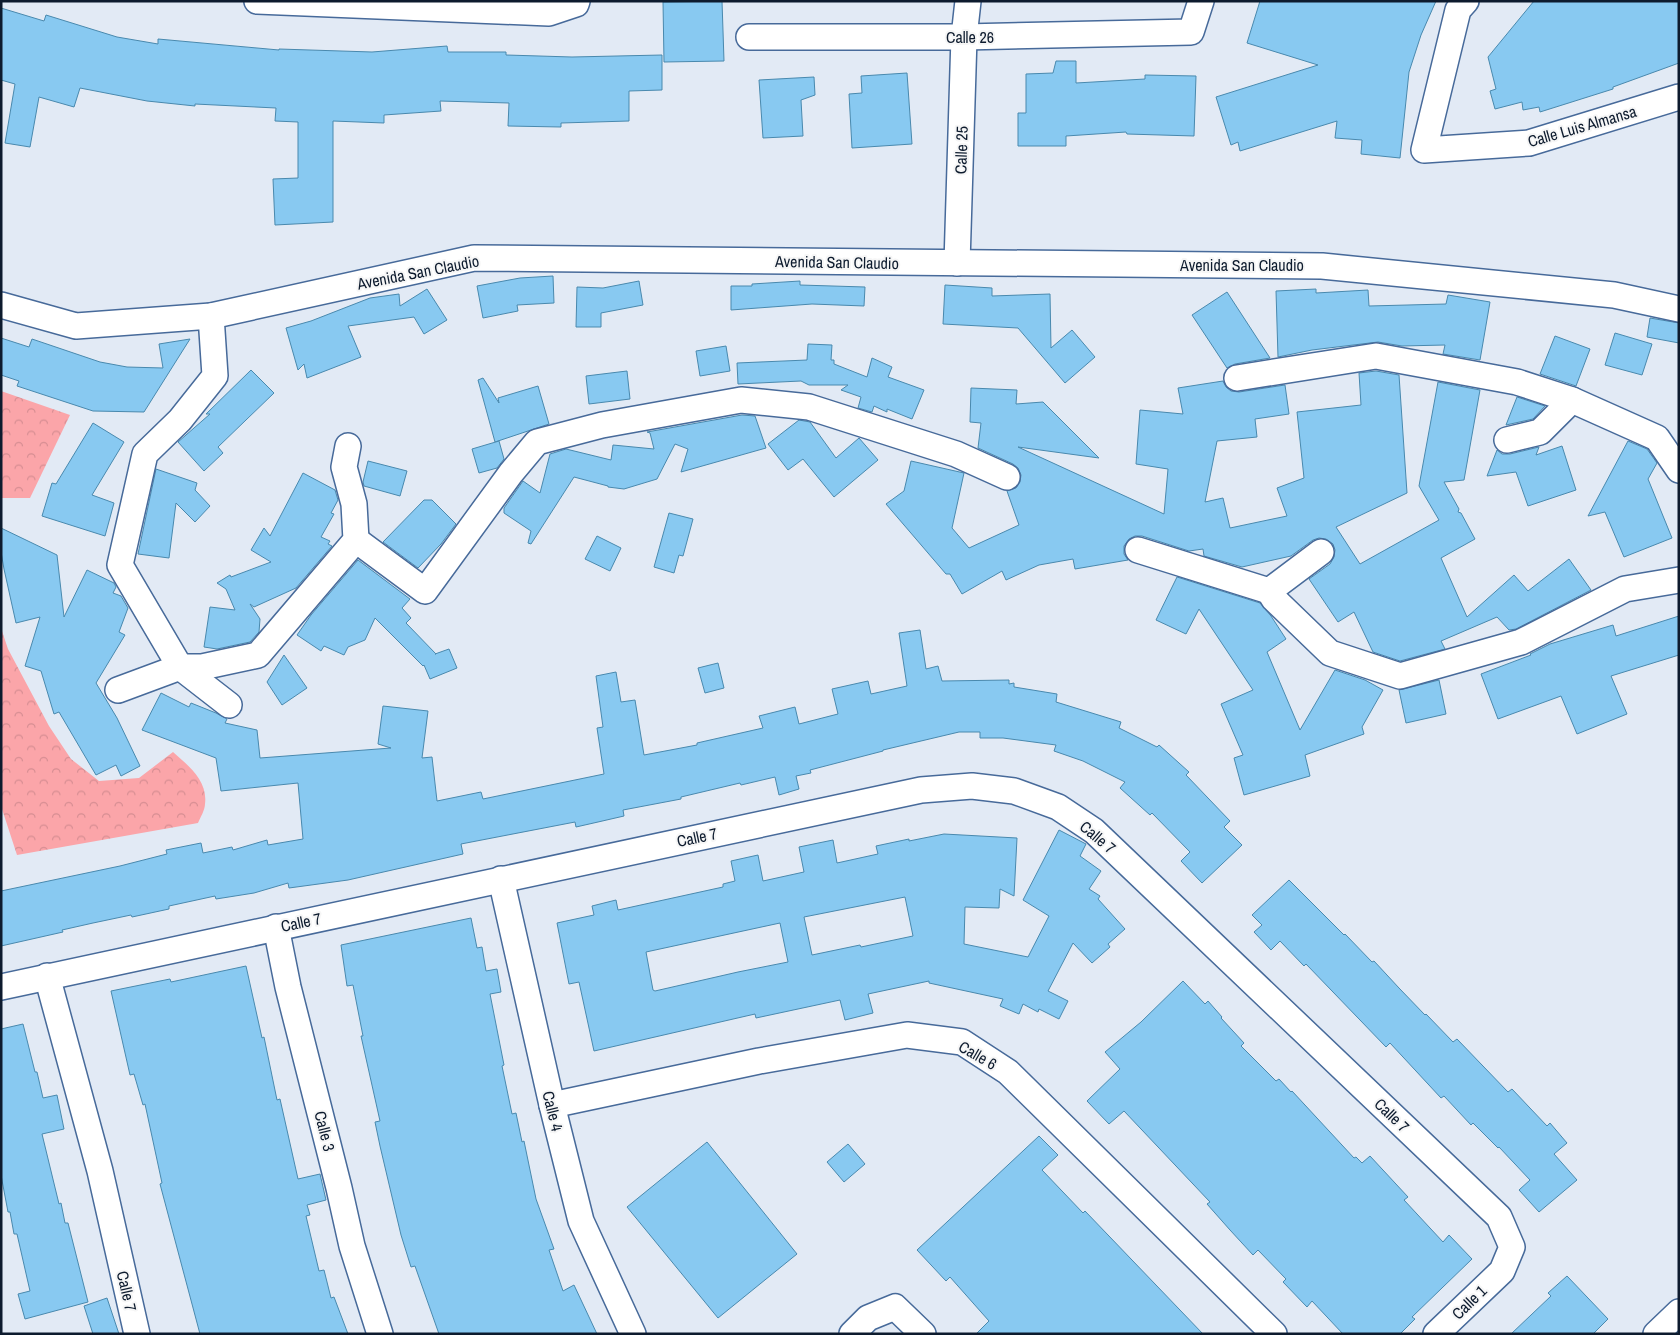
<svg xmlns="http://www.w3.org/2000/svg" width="1680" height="1335" font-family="'Archivo Narrow',sans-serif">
	<defs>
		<pattern id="forest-crowns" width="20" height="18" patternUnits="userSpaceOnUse" patternTransform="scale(1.25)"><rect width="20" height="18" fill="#fba5a9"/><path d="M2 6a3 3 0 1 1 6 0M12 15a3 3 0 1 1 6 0" fill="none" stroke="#d68d92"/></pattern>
	</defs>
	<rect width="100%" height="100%" fill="#e2eaf5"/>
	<!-- forest -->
	<g fill="url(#forest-crowns)">
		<polygon points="1,391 70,415 30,498 1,498"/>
		<path d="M 1,628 L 8,649 L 49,726 L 71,759 L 99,781 L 139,778 L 173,752 C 189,766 208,781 205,804 C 205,810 200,818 198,823 L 17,855 L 1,806 Z"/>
	</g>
	<!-- building -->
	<g fill="#88c9f1" stroke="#4989ae" fill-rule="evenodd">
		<polygon points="722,1 724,61 664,62 663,2"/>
		<polygon points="1260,1 1436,1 1421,35 1409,72 1400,158 1361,154 1362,140 1335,138 1337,121 1240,151 1238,142 1231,145 1216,97 1318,65 1247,43"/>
		<polygon points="1534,1 1679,1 1679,63 1613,87 1613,89 1540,112 1539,107 1523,110 1522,102 1495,109 1490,91 1496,89 1488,57"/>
		<polygon points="1,8 44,21 46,15 117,37 158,44 158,39 279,50 279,49 372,52 447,46 448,52 506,52 506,55 572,57 662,55 662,90 629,91 629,121 561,123 561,127 508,126 509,103 440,101 441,111 384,115 384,123 333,121 333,222 275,225 273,179 298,178 298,122 275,121 276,108 195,104 195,106 147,101 80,88 74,107 39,97 30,147 5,143 15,84 1,80"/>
		<polygon points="1056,61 1076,61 1076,83 1145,79 1145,75 1196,76 1194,136 1127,134 1126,132 1066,136 1066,146 1018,146 1018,113 1026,113 1026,74 1053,73"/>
		<polygon points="907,73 912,144 852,148 849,94 862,93 861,76"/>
		<polygon points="814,77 815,95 801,100 803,136 763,138 759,80"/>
		<polygon points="553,276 554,303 517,305 518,311 483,318 477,286 520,278"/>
		<polygon points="639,281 643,305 601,313 601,327 576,327 577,287 603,288"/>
		<polygon points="800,281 800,285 865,287 864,306 812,304 731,310 731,286 752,286 752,284"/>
		<polygon points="945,285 992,288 992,296 1050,294 1051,348 1072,330 1095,357 1065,383 1018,328 943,324"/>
		<polygon points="427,289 447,320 424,334 414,317 348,326 361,357 307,378 304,364 298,370 286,328 311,321 370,298 399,294 400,306"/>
		<polygon points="1316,289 1316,293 1368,290 1369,306 1446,304 1448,295 1490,302 1480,360 1443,354 1445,345 1402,346 1378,342 1312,350 1278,357 1276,291"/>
		<polygon points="1227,292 1270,358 1235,364 1227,368 1192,315"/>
		<polygon points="1650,318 1679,323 1679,343 1647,337"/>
		<polygon points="1615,333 1652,344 1642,375 1605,365"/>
		<polygon points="1555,336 1590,349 1576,386 1540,374"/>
		<polygon points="1,338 29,347 32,339 100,362 127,367 163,368 159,344 190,339 144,412 93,411 17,386 19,381 1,375"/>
		<polygon points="808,344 832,345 831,360 834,360 834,364 867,377 872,358 892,367 888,377 924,390 912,419 887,409 887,412 874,406 872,412 858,408 861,397 841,390 848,385 809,385 801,381 738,384 737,363 807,360"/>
		<polygon points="726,346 730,371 700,376 696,351"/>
		<polygon points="251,370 274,393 218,447 223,453 204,471 178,442 210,414 206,414"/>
		<polygon points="627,371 630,399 589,404 586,376"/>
		<polygon points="1376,371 1399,375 1407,493 1336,527 1360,564 1439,520 1419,486 1438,382 1480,390 1464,480 1444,482 1459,509 1458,512 1461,513 1475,539 1441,558 1467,617 1514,575 1528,591 1569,559 1591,590 1516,629 1509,630 1497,617 1441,641 1445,649 1400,661 1373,652 1354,612 1338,622 1309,579 1330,564 1334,557 1335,550 1333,544 1326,539 1319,538 1313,540 1291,556 1242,567 1204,556 1203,549 1189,551 1142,536 1135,536 1129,539 1124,546 1124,554 1128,560 1075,569 1073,559 1039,565 1006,580 1002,571 962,594 950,574 946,574 886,504 904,491 911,461 964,473 952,528 969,548 1019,525 1007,491 1016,488 1020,482 1021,475 1018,468 1013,464 978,448 981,423 970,422 971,388 1017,390 1016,404 1043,402 1099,458 1018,447 1164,514 1168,469 1136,464 1140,410 1183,414 1178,388 1223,381 1226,387 1231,391 1239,392 1285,385 1289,414 1255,419 1257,437 1217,441 1205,502 1223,498 1230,528 1287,516 1277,488 1304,478 1297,412 1361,405 1359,373"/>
		<polygon points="483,378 499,403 498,398 538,386 549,424 495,442 478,380"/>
		<polygon points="1517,397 1545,406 1533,419 1506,425"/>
		<polygon points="742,415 755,416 766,448 681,472 688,449 675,444 657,479 624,489 608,487 608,486 574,477 531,544 528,543 531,531 504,513 504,508 523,481 540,493 550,454 566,449 611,460 613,445 654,449 650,433 647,432"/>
		<polygon points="799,420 810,422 836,458 859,438 878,460 834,497 803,459 788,470 768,444"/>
		<polygon points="93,423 124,442 92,495 114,503 105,536 42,516 52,483 56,484"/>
		<polygon points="499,441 504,459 497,468 479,473 472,449"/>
		<polygon points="1628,441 1647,449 1657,463 1648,479 1672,538 1624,557 1605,512 1588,516"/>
		<polygon points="1562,446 1576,490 1528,506 1516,472 1487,476 1497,450 1502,454 1510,454 1539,447 1536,455"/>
		<polygon points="368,461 407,471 400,496 364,486 363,482"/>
		<polygon points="156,469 197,483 195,490 210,506 195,522 176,503 169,558 138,554"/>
		<polygon points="303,473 335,490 338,500 331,513 334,514 321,537 330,541 328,544 332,546 296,588 254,607 250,604 260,619 259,632 250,642 217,649 204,647 210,607 235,610 226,589 217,583 230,575 231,577 271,562 251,550 264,528 270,536"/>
		<polygon points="424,500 432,500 456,524 441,544 418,568 383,542"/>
		<polygon points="669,513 693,519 683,556 679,555 674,573 654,567"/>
		<polygon points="1,528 57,555 64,617 87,570 114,583 116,587 113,593 121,596 128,608 119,632 125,635 96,683 117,718 140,766 121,776 116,765 96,775 59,712 54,714 41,671 25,666 40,617 16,623 4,569 1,552"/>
		<polygon points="597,536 621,548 610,571 585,559"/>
		<polygon points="358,560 410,599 402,608 411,618 406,623 436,654 435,654 449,649 457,668 430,679 424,665 423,666 375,618 365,640 348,647 344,655 324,646 321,651 297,635 311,615"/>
		<polygon points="1177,577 1260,603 1271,616 1286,639 1267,652 1300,730 1335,670 1365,680 1383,690 1362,727 1364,734 1305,755 1310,776 1244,795 1234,758 1243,755 1221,704 1253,690 1199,609 1186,634 1156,620"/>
		<polygon points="1679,616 1679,655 1611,676 1627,714 1577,734 1561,696 1498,719 1481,674 1531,655 1530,654 1550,644 1613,625 1616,636"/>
		<polygon points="920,630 926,669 938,666 942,681 1009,680 1009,684 1014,683 1014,687 1057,694 1056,702 1121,722 1119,728 1157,747 1159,745 1189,772 1186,775 1230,821 1224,827 1242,845 1202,883 1181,861 1190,852 1152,813 1150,815 1120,788 1125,782 1083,761 1054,751 1056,745 1003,738 980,738 980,732 959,732 883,750 883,751 810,770 811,773 796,776 799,789 779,795 775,777 741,785 740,783 681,797 681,799 623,810 624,816 598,822 576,827 575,822 461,844 463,854 348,880 289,888 288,883 254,893 216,899 215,896 169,906 169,909 132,917 131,915 93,923 62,930 63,932 1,946 1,891 120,866 167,854 166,850 201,843 203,853 232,847 233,850 267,840 268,845 303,839 298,783 221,791 216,758 142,730 161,693 189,707 191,703 216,713 227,719 225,723 257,730 260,758 391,748 378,744 383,706 428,711 422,758 432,757 437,801 481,792 483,799 604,774 597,728 603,727 596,676 616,672 621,702 635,700 644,755 697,745 697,743 763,728 759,716 795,707 799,724 838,714 832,689 868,681 871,694 907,686 899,633"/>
		<polygon points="284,655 307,688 282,705 267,682"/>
		<polygon points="718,663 724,688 705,693 698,668"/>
		<polygon points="1439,680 1446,714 1406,723 1399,690"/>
		<path d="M 1059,830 L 1086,844 L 1080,856 L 1101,871 L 1089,889 L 1100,896 L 1098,899 L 1125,929 L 1108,944 L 1110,947 L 1092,963 L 1073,943 L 1048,991 L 1068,1001 L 1059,1019 L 1039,1009 L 1038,1012 L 1023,1004 L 1019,1014 L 1000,1006 L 1003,999 L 929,983 L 929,981 L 868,994 L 873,1013 L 845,1020 L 840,1000 L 756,1018 L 755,1014 L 594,1051 L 579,982 L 569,984 L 557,923 L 594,915 L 592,906 L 616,900 L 618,910 L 723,887 L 723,884 L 735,881 L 731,861 L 758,855 L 763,881 L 804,872 L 799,847 L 833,840 L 837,863 L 878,854 L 876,846 L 909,839 L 909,841 L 944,834 L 1017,838 L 1014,896 L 1000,889 L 999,908 L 965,907 L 964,944 L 1028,957 L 1049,916 L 1023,900 ZM 905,897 L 913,936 L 861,947 L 860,945 L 812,955 L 804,917 ZM 780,923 L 788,962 L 738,972 L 655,991 L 653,990 L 646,952 Z"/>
		<polygon points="1289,880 1344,935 1345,934 1372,962 1374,961 1399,988 1425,1015 1426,1014 1453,1042 1457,1039 1508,1092 1512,1089 1547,1126 1550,1123 1567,1143 1554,1154 1577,1180 1539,1212 1519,1190 1530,1180 1499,1147 1498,1148 1473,1123 1471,1125 1444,1096 1441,1098 1390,1043 1386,1047 1306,964 1304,966 1280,941 1271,950 1254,932 1262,925 1252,915"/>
		<polygon points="471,918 477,948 482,947 486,971 497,969 501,992 490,994 504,1065 502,1066 512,1114 516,1113 522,1142 524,1141 536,1199 554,1249 549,1250 563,1291 574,1285 597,1334 439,1334 415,1266 411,1267 401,1235 380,1146 375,1122 380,1121 361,1036 363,1036 353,985 347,986 341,945"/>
		<polygon points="246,966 262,1038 264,1037 277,1100 280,1099 298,1179 320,1174 326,1200 307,1205 310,1215 306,1216 319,1271 324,1270 331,1298 334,1297 348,1334 200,1334 160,1184 162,1183 145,1104 143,1105 134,1074 130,1075 111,991 170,979 171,982"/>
		<polygon points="1183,981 1205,1004 1208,1001 1222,1017 1221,1018 1244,1043 1241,1046 1276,1081 1279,1079 1291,1092 1292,1091 1354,1158 1356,1157 1362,1163 1370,1156 1408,1197 1404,1200 1443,1242 1449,1235 1472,1259 1412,1317 1415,1319 1400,1334 1343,1334 1312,1301 1307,1307 1283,1282 1286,1279 1258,1250 1253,1255 1230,1230 1207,1204 1210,1202 1124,1111 1109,1124 1087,1101 1120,1069 1105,1052 1141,1022"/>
		<polygon points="23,1024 35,1072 37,1072 43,1098 57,1095 64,1129 42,1134 59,1204 61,1203 65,1223 68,1223 88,1302 25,1319 18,1294 30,1291 17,1234 14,1234 10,1212 8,1212 1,1175 1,1029"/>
		<polygon points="1039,1136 1058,1155 1042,1170 1083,1213 1085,1211 1203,1334 976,1334 989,1321 950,1277 946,1281 917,1250"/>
		<polygon points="707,1142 797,1254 718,1318 627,1207"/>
		<polygon points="848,1144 865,1164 844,1182 827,1162"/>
		<polygon points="1567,1276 1608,1319 1593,1334 1511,1334 1551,1296 1548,1293"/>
		<polygon points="107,1298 119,1334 93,1334 84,1306"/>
	</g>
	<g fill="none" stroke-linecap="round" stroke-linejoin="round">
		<!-- minor casing -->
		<g stroke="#476a9a" stroke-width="28">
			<g id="minor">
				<polyline points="257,1 549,13 576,4 577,1"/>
				<polyline points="1466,1 1458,10 1424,150 1529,143 1679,97"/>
				<polyline points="749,37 964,37 1191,32 1201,1"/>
				<polyline points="957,263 964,37 968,1"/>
				<polyline points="1,305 76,326 211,316 474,258 1322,266 1614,295 1679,309"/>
				<polyline points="211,316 215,376 180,420 145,454 120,565 180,667 229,705"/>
				<polyline points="1237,378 1376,356 1517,382 1572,400 1657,438 1679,470"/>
				<polyline points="1507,440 1540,432 1572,400"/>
				<polyline points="356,540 425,591 511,473 537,442 602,425 741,400 809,407 956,454 1007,477"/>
				<polyline points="1138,550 1269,591 1321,552"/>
				<polyline points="1269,591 1274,599 1330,653 1400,676 1521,642 1625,589 1679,580"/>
				<polyline points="118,690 180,667 202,667 258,655 356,540 354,504 344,467 348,446"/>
				<polyline points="501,879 552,1105 581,1221 633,1334"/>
				<polyline points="276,927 288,987 339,1188 352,1246 380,1334"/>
				<polyline points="47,976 100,1171 137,1334"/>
				<polyline points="1,987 921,790 972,786 1014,791 1058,807 1094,831 1499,1217 1512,1247 1502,1271 1436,1334"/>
				<polyline points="552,1105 759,1061 907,1035 962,1042 1008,1072 1274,1334"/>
				<polyline points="852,1334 868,1318 895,1307 923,1334"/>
				<polyline points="1656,1334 1679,1312"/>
			</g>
		</g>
		<!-- minor -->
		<use href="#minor" stroke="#fff" stroke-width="25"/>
	</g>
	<g text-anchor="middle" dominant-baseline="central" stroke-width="4" stroke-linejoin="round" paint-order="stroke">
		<!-- street labels -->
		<g font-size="16" fill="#0d1b2e" stroke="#f6f6f6">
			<text x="970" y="37">Calle 26</text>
			<text transform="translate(1582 126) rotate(-16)">Calle Luis Almansa</text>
			<text transform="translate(961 150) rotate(-88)">Calle 25</text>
			<text transform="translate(837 262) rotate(1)">Avenida San Claudio</text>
			<text x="1242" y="265">Avenida San Claudio</text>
			<text transform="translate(418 272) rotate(-11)">Avenida San Claudio</text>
			<text transform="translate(697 837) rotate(-12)">Calle 7</text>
			<text transform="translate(1098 837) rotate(40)">Calle 7</text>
			<text transform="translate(301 922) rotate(-12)">Calle 7</text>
			<text transform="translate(978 1055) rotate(30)">Calle 6</text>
			<text transform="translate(553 1111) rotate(76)">Calle 4</text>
			<text transform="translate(1392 1115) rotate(44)">Calle 7</text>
			<text transform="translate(325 1131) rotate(76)">Calle 3</text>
			<text transform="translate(127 1291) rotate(77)">Calle 7</text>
			<text transform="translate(1469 1302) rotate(-44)">Calle 1</text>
		</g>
	</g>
	<!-- border -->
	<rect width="1680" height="1335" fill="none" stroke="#0d1b2e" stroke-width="5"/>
</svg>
